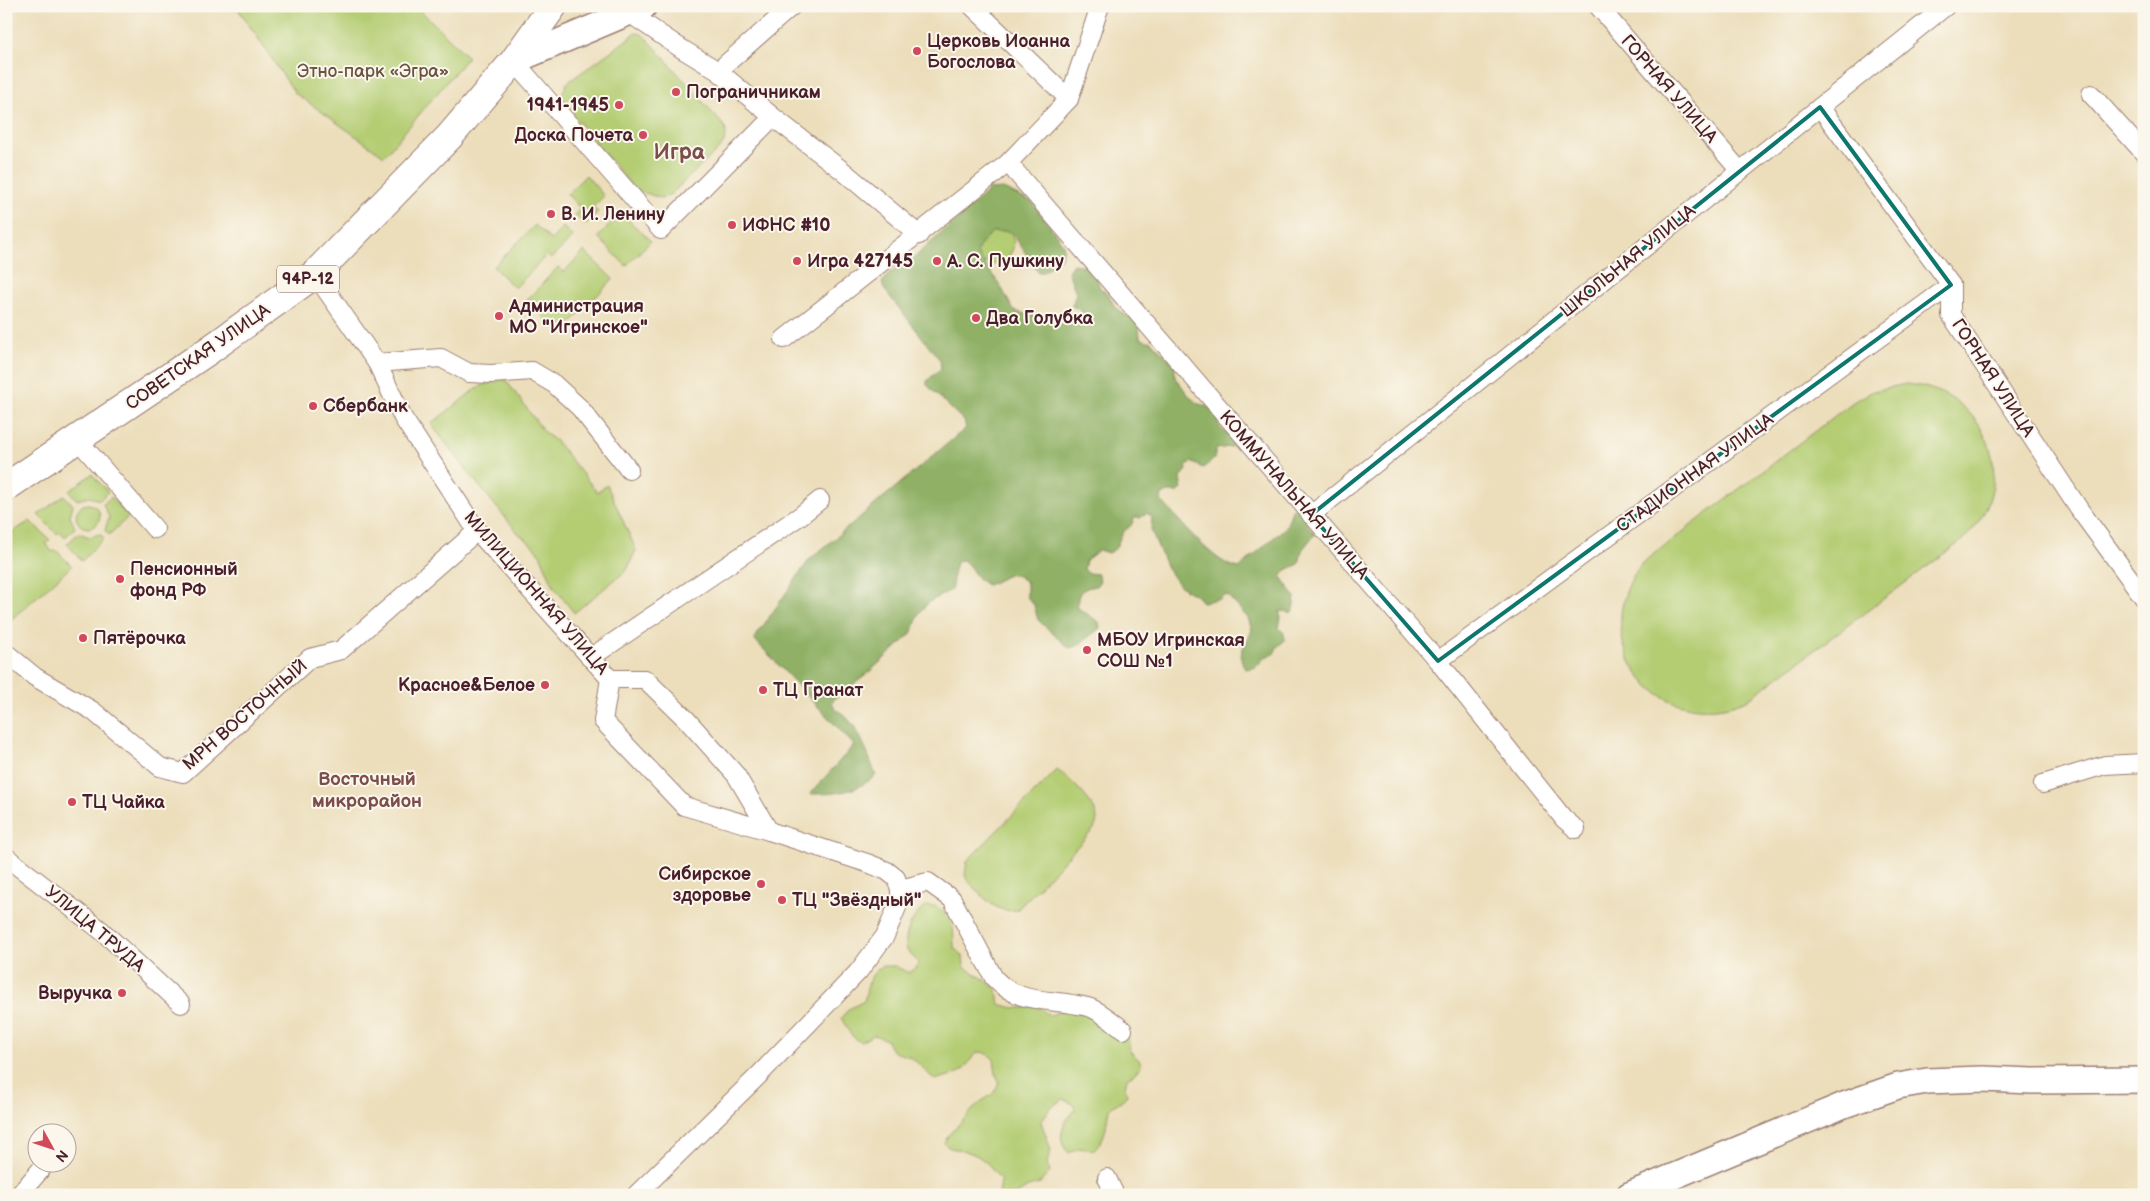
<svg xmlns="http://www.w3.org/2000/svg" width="2150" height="1201" font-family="'Balsamiq Sans',sans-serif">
	<rect width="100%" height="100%" fill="#fbf7ec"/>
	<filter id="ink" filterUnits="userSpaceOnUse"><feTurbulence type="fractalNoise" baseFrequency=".02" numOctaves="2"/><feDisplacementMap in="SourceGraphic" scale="10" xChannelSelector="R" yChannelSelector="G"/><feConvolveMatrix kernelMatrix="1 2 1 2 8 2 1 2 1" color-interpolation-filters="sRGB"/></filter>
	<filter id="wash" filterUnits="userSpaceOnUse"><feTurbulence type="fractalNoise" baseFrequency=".0096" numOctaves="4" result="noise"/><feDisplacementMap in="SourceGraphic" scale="20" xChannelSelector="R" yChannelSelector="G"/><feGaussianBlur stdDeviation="1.12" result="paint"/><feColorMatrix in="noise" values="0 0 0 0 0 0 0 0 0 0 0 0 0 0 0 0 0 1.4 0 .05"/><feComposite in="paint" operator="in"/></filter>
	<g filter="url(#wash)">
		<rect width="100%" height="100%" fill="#ecdebb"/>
		<!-- green -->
		<g fill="#b4cd73" stroke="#7f764f">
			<polygon points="236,6 416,6 468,57 384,156 295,93"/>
			<path d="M 636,33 L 642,34 L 652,44 L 725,127 C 727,135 726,140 721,147 L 671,194 L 661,198 L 635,190 L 563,103 L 561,97 L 567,83 Z"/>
			<polygon points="586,175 604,196 593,207 598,212 585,225 575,215 580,208 567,194"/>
			<polygon points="621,213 651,241 626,266 598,237"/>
			<path d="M 991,224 L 1011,232 C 1023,258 990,276 977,255 C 976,252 975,247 974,244 Z"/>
			<polygon points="535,225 551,240 563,227 573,237 551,259 547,255 515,288 493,267"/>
			<polygon points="584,251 613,279 565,329 556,329 527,300 558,267 564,272"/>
			<polygon points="505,379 545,433 556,441 597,492 607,485 636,550 627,570 574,613 554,587 540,554 530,543 518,533 480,487 431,424 478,387"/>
			<path d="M 1906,384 C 1991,391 2025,488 1959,543 L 1747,700 C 1656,738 1583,640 1642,563 L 1853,402 L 1873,391 Z"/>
			<polygon points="92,474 108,492 100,500 89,497 77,500 69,491"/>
			<polygon points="64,495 73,505 70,516 75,528 65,537 60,532 57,534 38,515"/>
			<polygon points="111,497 129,516 109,535 105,530 109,517 103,504"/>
			<circle cx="88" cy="516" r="12"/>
			<polygon points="30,521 50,540 46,543 52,552 56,550 72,566 6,624 6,536"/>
			<polygon points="78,533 90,537 100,534 104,538 82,561 67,544"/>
			<path d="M 1057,770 C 1068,777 1093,801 1096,814 C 1098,819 1096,824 1094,829 L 1018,909 C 997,917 981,894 967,880 L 965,875 L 967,861 Z"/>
			<path d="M 927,906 L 936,906 C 956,921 953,925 954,948 L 963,956 L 964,967 L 984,979 L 997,990 L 999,1004 C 1012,1008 1020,1010 1033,1005 L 1040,1007 L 1048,1015 L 1051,1015 L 1066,1008 L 1114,1025 L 1128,1037 L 1130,1051 L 1140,1061 L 1141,1066 L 1134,1074 L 1127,1078 L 1125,1087 L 1127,1095 C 1122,1102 1115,1103 1109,1110 C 1105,1126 1108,1137 1093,1150 L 1078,1148 L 1069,1153 C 1054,1139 1064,1122 1075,1109 L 1073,1104 L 1063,1099 L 1051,1107 L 1041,1122 L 1051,1150 L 1047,1163 L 1050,1172 L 1039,1184 L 1028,1187 L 1015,1195 L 999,1195 L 1001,1181 C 991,1166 983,1156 965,1151 C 955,1147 952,1152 944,1143 C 950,1131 958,1126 967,1116 C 971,1112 974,1107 978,1104 C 990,1094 992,1099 999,1082 L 996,1074 L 994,1059 C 990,1056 986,1052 980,1052 C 973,1053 969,1064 964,1069 C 956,1075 944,1077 935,1080 C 927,1073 919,1063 911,1058 C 899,1051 892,1057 887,1040 L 874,1035 L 860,1042 L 851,1035 L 841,1018 L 849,1009 L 864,1001 C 869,985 866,978 882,966 L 895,966 L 909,973 L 917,967 L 918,962 C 915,958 909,954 907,950 C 902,935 914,912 927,906 Z"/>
		</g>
		<!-- forest -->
		<path fill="#8fb065" stroke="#6c6848" d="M 1003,189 L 1032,202 L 1063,244 C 1066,258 1053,265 1043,272 L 1038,272 L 1013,234 L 1007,231 L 992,232 L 979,247 L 977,253 L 1000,285 L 1014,311 L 1065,324 L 1076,322 L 1082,314 L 1081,310 L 1072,306 L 1076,293 L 1068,271 L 1073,264 L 1086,266 L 1096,276 L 1100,288 L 1109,295 L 1114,306 L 1122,313 L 1134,319 L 1139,326 L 1140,338 L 1147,341 L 1151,341 L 1175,365 L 1175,378 C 1183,386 1189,399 1199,404 C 1205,406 1211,406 1215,413 C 1219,419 1217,425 1223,431 C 1229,435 1233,435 1238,442 L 1235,446 L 1216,449 L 1214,459 L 1203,468 L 1191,462 L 1186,466 L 1187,470 L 1180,478 L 1182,489 L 1178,492 L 1168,492 L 1162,495 L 1161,500 C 1177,518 1216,566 1239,568 L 1286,527 L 1293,508 L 1296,507 L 1309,518 L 1307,524 L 1315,534 L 1302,550 L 1299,564 L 1286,570 L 1281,577 L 1295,597 L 1293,611 L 1290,613 L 1284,611 L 1279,612 L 1281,617 L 1279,628 L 1284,633 L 1284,641 L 1277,647 L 1274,654 L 1264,658 L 1256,667 L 1246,669 C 1234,654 1247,644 1252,630 L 1248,618 L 1228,596 L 1224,595 L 1220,599 L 1202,602 L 1195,594 L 1187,591 L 1176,582 L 1167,568 L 1151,530 L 1152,517 L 1147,513 L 1140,518 L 1137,517 L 1134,518 C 1131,530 1127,526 1122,534 C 1117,542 1119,549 1108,553 L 1099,550 L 1086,560 L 1084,569 L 1088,573 L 1098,574 L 1100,581 L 1096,586 C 1082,588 1076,593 1078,608 L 1099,622 L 1100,628 L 1077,646 L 1069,648 L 1038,620 L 1034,605 L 1027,597 L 1027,583 C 1009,566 1006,579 987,585 C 973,578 974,568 963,560 L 957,561 C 952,570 954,580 951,590 L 929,602 L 920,612 L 911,634 L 866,675 L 838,696 L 832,702 L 835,709 C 859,721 866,752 876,775 C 856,793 835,794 810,794 L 854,745 L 754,639 L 809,560 L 966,428 L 964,421 L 927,385 L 927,381 L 941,368 L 940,360 L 884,289 L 882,283 L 889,273 L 906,265 L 989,190 Z"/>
	</g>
	<g filter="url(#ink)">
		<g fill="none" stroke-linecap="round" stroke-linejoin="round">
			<!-- street casing -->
			<g stroke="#9b7e73" stroke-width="20">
				<g id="street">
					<polyline points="972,6 1069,99"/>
					<polyline points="1598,6 1740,171"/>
					<polyline points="629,13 682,49 718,71 773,117 843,171 919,235"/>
					<polyline points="514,61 661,230 773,117"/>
					<polyline points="718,71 792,6"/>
					<polyline points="2091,94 2144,153"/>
					<polyline points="1820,107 1951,285 1951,315 2079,509 2144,598"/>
					<polyline points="1008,163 1438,661 1564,819 1576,829"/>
					<polyline points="315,274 377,363 403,418 477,531 610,679 603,721 684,806 769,831 870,864 887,871 896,878 900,889 900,900 885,936 858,972 757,1077 636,1195"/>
					<polyline points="784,339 1008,163 1069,99 1100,6"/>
					<polyline points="377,363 441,358 469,373 491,374 532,371 554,384 580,408 629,470"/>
					<polyline points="78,440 155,529"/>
					<polyline points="1311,515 1946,6"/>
					<polyline points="6,653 35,677 93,711 160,767 183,773 310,658 341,650 477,531"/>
					<polyline points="590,658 800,516 820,500"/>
					<polyline points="1438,661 1951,285"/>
					<polyline points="610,679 645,679 686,719 736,775 769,831"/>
					<polyline points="2043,784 2105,765 2144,763"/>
					<polyline points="6,857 102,931 181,1004"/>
					<path d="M 900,889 L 928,882 L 952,899 L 994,978 C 1016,1002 1042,999 1072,1004 C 1078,1005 1086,1006 1091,1008 C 1103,1013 1113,1022 1123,1030"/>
					<polyline points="1107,1178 1115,1195"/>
					<polyline points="19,1195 42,1168"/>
				</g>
			</g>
			<!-- secondary casing -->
			<g stroke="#9b7e73" stroke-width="28">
				<g id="secondary">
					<polyline points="514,61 644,6"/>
					<polyline points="1629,1195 1844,1105 1898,1086 1927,1081 1983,1079 2032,1081 2144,1080"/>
				</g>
			</g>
			<!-- primary casing -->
			<g stroke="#9b7e73" stroke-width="30">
				<polyline id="primary" points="6,487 208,351 315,274 449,137 514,61 553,6"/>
			</g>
			<!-- street -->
			<use href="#street" stroke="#fff" stroke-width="18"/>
			<!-- secondary -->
			<use href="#secondary" stroke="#fff" stroke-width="25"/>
			<!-- primary -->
			<use href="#primary" stroke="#fff" stroke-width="28"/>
		</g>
	</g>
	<!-- marked area -->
	<path fill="none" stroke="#0f766e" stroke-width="4" stroke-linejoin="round" d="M 1820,107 L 1951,285 L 1438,661 L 1311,515 Z"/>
	<!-- markers -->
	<g fill="#d1495b" stroke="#fbf7ec" stroke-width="2">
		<circle cx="917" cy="51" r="5"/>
		<circle cx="676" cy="92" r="5"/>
		<circle cx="619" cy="105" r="5"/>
		<circle cx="643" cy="135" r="5"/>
		<circle cx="551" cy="214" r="5"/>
		<circle cx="732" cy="225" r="5"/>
		<circle cx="797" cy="261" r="5"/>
		<circle cx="937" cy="261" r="5"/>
		<circle cx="499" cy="316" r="5"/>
		<circle cx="976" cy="318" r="5"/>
		<circle cx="313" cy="406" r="5"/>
		<circle cx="120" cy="579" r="5"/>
		<circle cx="83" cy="638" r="5"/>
		<circle cx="1087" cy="650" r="5"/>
		<circle cx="545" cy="685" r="5"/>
		<circle cx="763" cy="690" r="5"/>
		<circle cx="72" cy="802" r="5"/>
		<circle cx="761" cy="884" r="5"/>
		<circle cx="782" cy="900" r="5"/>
		<circle cx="122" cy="993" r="5"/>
	</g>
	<g text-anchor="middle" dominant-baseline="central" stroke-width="4" stroke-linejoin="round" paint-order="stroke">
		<!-- shield labels -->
		<rect fill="#fbf7ec" stroke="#7f6065" stroke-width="1" x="277" y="265.5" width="62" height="27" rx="4"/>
		<g font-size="16" font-weight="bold" fill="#4a1f2b">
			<text x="308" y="279">94Р-12</text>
		</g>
		<!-- poi labels -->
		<g font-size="18" font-weight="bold" fill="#4a1f2b" stroke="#fbf7ec" text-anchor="start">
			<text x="927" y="41">Церковь Иоанна<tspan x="927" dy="21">Богослова</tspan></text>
			<text x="686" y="92">Пограничникам</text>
			<text x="609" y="105" text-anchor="end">1941-1945</text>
			<text x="633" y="135" text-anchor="end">Доска Почета</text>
			<text x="561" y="214">В. И. Ленину</text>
			<text x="742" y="225">ИФНС #10</text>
			<text x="807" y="261">Игра 427145</text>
			<text x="947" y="261">А. С. Пушкину</text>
			<text x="509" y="306">Администрация<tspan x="509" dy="21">МО "Игринское"</tspan></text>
			<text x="986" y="318">Два Голубка</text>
			<text x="323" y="406">Сбербанк</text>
			<text x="130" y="569">Пенсионный<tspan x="130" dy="21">фонд РФ</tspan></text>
			<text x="93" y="638">Пятёрочка</text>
			<text x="1097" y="640">МБОУ Игринская<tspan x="1097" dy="21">СОШ №1</tspan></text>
			<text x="535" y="685" text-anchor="end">Красное&amp;Белое</text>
			<text x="773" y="690">ТЦ Гранат</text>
			<text x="82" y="802">ТЦ Чайка</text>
			<text x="751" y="874" text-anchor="end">Сибирское<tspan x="751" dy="21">здоровье</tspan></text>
			<text x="792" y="900">ТЦ "Звёздный"</text>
			<text x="112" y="993" text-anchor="end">Выручка</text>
		</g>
		<!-- park labels -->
		<g font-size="18" fill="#6a5341" stroke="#fbf7ec">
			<text x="373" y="71">Этно-парк «Эгра»</text>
		</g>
		<!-- street labels -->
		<g font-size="18" fill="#4a1f2b" stroke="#fbf7ec">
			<text transform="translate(1669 89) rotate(49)">ГОРНАЯ УЛИЦА</text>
			<text transform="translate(1628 261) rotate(-39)">ШКОЛЬНАЯ УЛИЦА</text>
			<text transform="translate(198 357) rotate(-35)">СОВЕТСКАЯ УЛИЦА</text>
			<text transform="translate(1993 378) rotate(57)">ГОРНАЯ УЛИЦА</text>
			<text transform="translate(1695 473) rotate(-36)">СТАДИОННАЯ УЛИЦА</text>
			<text transform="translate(1294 495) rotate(49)">КОММУНАЛЬНАЯ УЛИЦА</text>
			<text transform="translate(536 593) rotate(49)">МИЛИЦИОННАЯ УЛИЦА</text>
			<text transform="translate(245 715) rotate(-41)">МРН ВОСТОЧНЫЙ</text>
			<text transform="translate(95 929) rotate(40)">УЛИЦА ТРУДА</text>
		</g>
		<!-- neighbourhood labels -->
		<g font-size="19" font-weight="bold" fill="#7b4d4b" stroke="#fbf7ec">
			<text x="367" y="779">Восточный<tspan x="367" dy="22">микрорайон</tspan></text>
		</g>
		<!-- district labels -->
		<g font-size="22" font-weight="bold" fill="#7b4d4b" stroke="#fbf7ec">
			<text x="679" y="152">Игра</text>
		</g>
	</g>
	<!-- margin -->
	<rect width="2150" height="1201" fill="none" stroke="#fbf7ec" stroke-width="25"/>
	<!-- north arrow -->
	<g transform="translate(52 1148) rotate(130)"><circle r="24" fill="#fbf7ec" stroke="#b4a19f"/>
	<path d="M0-4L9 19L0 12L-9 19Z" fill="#d1495b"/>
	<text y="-8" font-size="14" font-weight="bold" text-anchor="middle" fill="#4a1f2b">N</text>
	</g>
</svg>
